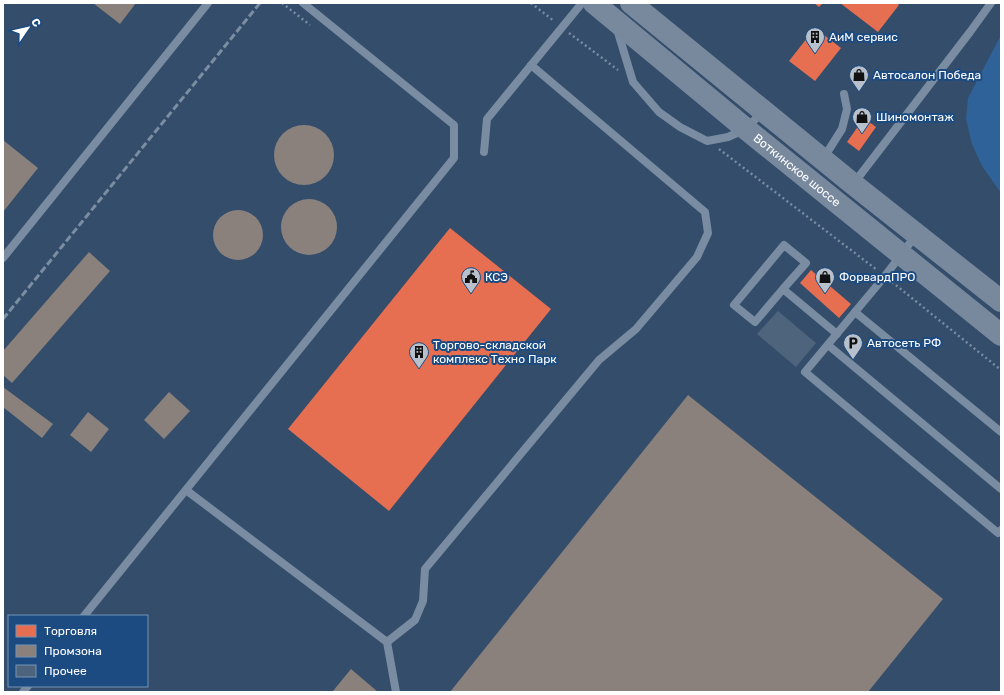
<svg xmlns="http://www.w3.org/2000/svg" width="1004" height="695" font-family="Rubik,sans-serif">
	<rect width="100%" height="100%" fill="#334d6b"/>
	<!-- green -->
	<polygon fill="#30629a" points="1001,35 1001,193 982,166 972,144 966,119 968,98"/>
	<!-- shops -->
	<g fill="#e76f51">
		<polygon points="814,3 823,3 819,7"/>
		<polygon points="840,3 896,3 899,5 878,32"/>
		<polygon points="815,28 841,48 815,81 789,61"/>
		<polygon points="864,118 876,127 859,151 847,142"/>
		<polygon points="450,228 551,309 389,511 288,429"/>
		<polygon points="811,270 851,304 839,318 800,283"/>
	</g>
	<!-- industry -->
	<g fill="#8a817c">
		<polygon points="93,3 136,3 120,24"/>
		<circle cx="304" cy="155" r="30"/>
		<polygon points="3,140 38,168 3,212"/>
		<circle cx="309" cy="227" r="28"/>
		<circle cx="238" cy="235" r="25"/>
		<polygon points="89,252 110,271 12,383 3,375 3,351"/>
		<polygon points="3,387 53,424 42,438 3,407"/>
		<polygon points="169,392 190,411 164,439 144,420"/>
		<polygon points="688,395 943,599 868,692 450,692"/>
		<polygon points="88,412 109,429 91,452 70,435"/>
		<polygon points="351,669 378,692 334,692 333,691"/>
	</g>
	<!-- building -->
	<polygon fill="#4e647c" points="778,311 816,343 796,367 757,334"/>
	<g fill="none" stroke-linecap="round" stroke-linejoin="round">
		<!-- path -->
		<g stroke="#798ca1" stroke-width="2.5" stroke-dasharray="2 3" stroke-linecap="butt">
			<polyline points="282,3 310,25"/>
			<polyline points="531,3 554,21"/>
			<polyline points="569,33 618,70"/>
			<polyline points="719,149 877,270"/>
			<polyline points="892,282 1001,370"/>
		</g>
		<!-- service -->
		<g stroke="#798ca1" stroke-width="8">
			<polyline points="617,29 633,82 659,112 680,127 707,141 728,137 746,129 763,111"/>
			<polyline points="484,152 487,119 582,3"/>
			<polyline points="823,159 842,129 847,109 844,94"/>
			<polyline points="854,183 970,32 991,3"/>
			<polyline points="916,235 885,276 805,372 998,533 1001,530"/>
			<polyline points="3,258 208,3"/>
			<polyline points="783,289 806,263 784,245 734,305 755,322 783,289 837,334"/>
			<polyline points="855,312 1001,432"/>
			<polyline points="828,345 1001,489"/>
			<polyline points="186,490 387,642 396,692"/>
			<polyline points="84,616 454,158 454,125 303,3"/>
			<polyline points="387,642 415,620 423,601 425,569 599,360 636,329 697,257 708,233 705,212 531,65"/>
			<polyline points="23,692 28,686"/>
		</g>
		<!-- primary -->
		<g stroke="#78899e" stroke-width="22">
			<path id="s1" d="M 594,3 L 746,129 L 1001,335"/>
			<polyline points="631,3 853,184 1001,301"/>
		</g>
		<!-- rail -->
		<polyline stroke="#7a8da1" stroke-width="3" stroke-dasharray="7 3" stroke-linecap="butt" points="3,319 260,3"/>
	</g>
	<!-- icons -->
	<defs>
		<g id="building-pin" transform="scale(1)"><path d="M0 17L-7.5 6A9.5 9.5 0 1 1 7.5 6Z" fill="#b8c1cb" stroke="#1c4b82"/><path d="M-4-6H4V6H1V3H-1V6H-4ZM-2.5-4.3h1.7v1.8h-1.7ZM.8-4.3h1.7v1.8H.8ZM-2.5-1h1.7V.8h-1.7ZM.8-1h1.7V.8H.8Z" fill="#111"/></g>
		<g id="shop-pin" transform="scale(1)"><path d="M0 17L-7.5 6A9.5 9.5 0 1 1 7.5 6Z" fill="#b8c1cb" stroke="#1c4b82"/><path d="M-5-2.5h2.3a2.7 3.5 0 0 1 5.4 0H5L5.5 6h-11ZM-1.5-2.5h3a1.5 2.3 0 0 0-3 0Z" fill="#111"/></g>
		<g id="civic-pin" transform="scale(1)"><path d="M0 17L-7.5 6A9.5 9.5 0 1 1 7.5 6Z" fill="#b8c1cb" stroke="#1c4b82"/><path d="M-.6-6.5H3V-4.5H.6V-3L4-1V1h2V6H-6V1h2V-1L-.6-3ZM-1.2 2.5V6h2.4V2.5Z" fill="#111"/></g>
		<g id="parking-pin" transform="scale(1)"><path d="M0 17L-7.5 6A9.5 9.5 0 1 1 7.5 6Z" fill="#b8c1cb" stroke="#1c4b82"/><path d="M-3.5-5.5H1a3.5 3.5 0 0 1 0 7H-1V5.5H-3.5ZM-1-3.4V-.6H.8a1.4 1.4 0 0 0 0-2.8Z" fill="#111"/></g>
	</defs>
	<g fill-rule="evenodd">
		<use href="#building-pin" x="815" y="37"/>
		<use href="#shop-pin" x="859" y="75"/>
		<use href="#shop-pin" x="862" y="117"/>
		<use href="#civic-pin" x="471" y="277"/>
		<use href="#shop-pin" x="825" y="277"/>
		<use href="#parking-pin" x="853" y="343"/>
		<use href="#building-pin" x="419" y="352"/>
	</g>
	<g text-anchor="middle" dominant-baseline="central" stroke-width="4" stroke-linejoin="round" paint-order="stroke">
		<!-- poi labels -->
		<g font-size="12" fill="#fff" stroke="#1c4b82" text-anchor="start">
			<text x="829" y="37">АиМ сервис</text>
			<text x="873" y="75">Автосалон Победа</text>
			<text x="876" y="117">Шиномонтаж</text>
			<text x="485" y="277">КСЭ</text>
			<text x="839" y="277">ФорвардПРО</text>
			<text x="867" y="343">Автосеть РФ</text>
			<text x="433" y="345">Торгово-складской<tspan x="433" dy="14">комплекс Техно Парк</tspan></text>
		</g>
		<!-- street labels -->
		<g font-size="12" fill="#fff" stroke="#1c4b82">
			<text stroke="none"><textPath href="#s1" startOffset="263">Воткинское шоссе</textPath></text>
		</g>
	</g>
	<!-- border -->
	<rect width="1004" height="695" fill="none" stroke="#ffffff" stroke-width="8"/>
	<!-- legend -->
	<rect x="8" y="615" width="140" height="72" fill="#1c4b82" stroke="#7793b4"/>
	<rect x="16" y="625" width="20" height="12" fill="#e76f51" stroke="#7793b4"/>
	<text x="44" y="635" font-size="12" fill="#ffffff">Торговля</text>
	<rect x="16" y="645" width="20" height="12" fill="#8a817c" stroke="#7793b4"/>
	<text x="44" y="655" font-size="12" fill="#ffffff">Промзона</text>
	<rect x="16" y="665" width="20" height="12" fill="#4e647c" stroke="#7793b4"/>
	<text x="44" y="675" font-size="12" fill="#ffffff">Прочее</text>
	<!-- north arrow -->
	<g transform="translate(28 28) rotate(56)" stroke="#1c4b82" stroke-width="3" paint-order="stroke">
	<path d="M0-3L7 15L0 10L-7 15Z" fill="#ffffff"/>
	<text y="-6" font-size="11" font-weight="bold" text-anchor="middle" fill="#ffffff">С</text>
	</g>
</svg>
